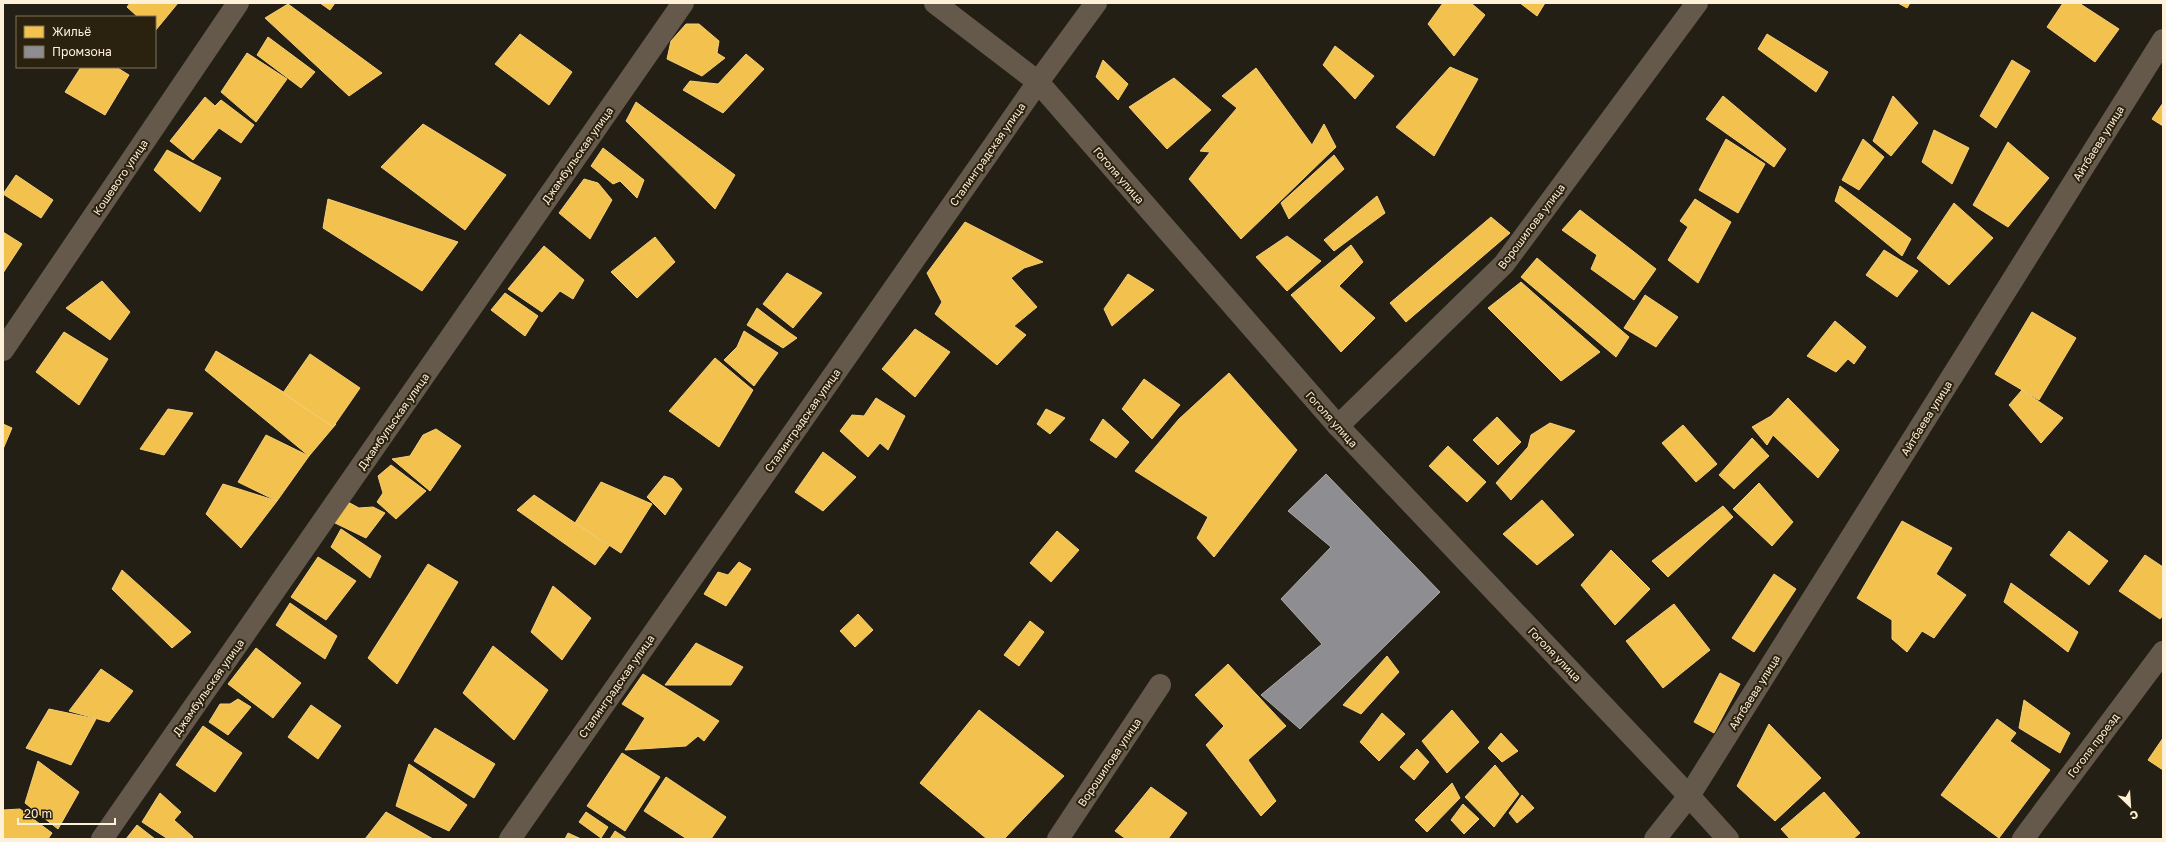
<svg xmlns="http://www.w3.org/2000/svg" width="2166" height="842" font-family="'Golos Text',sans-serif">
	<rect width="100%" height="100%" fill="#241f15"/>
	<!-- homes -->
	<g fill="#f2c14e" stroke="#f6cf77">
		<polygon points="130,3 178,3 155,31 155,17 138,17 127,7"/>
		<polygon points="320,3 335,3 330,10"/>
		<polygon points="1443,3 1471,3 1485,15 1454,56 1428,24"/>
		<polygon points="1520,3 1545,3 1537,16"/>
		<polygon points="1898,3 1910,3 1907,8"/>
		<polygon points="2063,3 2079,3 2119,29 2095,62 2047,27"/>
		<polygon points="288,4 382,73 349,96 265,18"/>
		<polygon points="686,24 699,24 719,41 717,53 725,58 702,76 667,59 671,41"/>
		<polygon points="520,34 572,72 549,105 495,64"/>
		<polygon points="1767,34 1828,72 1816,92 1758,49"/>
		<polygon points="268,37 315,72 301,88 257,55"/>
		<polygon points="1335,46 1374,76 1355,99 1323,65"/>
		<polygon points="247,53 287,79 256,122 221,92"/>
		<polygon points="746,54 764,69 723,113 683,90 690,81 718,84"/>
		<polygon points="1103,60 1128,84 1118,100 1096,77"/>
		<polygon points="2012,60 2030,71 1996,128 1980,116"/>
		<polygon points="81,67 116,67 129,75 105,115 65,92"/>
		<polygon points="1450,67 1478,79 1434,156 1396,127"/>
		<polygon points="1256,68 1312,145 1324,124 1336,147 1241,239 1189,179 1210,152 1200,151 1237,108 1222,96"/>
		<polygon points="1174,78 1211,110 1167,149 1129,107"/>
		<polygon points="1723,96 1786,149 1774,167 1706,119"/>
		<polygon points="1893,96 1918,123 1891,156 1873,141"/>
		<polygon points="205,97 215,106 221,100 254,125 241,143 219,128 193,160 170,141"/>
		<polygon points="636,102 735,175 715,209 626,121"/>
		<polygon points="2163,103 2163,126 2152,119"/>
		<polygon points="423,124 506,175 465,230 381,167"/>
		<polygon points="1934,130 1969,148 1952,184 1922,162"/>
		<polygon points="1726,139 1765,164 1738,213 1699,190"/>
		<polygon points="1863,139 1884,157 1859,190 1842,180"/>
		<polygon points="2008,142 2049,178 2008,227 1973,205"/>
		<polygon points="603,148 644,180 637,198 620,181 613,184 591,166"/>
		<polygon points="167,150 221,178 200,212 154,170"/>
		<polygon points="1334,155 1344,169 1289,219 1281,203"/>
		<polygon points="16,175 53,200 41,218 3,194"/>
		<polygon points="584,179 598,183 612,200 590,239 559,213"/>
		<polygon points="1840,186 1911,239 1902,256 1835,201"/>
		<polygon points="1377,196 1385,213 1334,251 1324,240"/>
		<polygon points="328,199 458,242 422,291 323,228"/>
		<polygon points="1695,199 1731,222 1698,283 1668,260 1688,227 1680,221"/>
		<polygon points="1954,203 1993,238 1949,285 1917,258"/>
		<polygon points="1580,210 1656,269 1634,300 1591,269 1597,255 1562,230"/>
		<polygon points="1491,217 1510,233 1406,322 1390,303"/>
		<polygon points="965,222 1043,262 1024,268 1011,278 1037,307 1014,326 1026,335 997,365 935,314 942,302 927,273"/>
		<polygon points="3,232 22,244 3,273"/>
		<polygon points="1287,236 1321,261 1287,291 1256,257"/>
		<polygon points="655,237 675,262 637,298 611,272"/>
		<polygon points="1351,245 1363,262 1339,286 1375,318 1341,352 1291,295"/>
		<polygon points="544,246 584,280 573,299 560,291 542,312 508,289"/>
		<polygon points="1884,250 1918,271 1897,297 1866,275"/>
		<polygon points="1537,258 1629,337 1616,357 1521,277"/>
		<polygon points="787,273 822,293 793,328 763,304"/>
		<polygon points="1128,274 1154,290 1112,326 1104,309"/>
		<polygon points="102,281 130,312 110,340 66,308"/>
		<polygon points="1521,282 1600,352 1561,381 1488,308"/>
		<polygon points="505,293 538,316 525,336 491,310"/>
		<polygon points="1645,295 1678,317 1656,347 1624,328"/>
		<polygon points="757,308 787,331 797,338 783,348 747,325"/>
		<polygon points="2032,312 2076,338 2039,400 1995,374"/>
		<polygon points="1835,321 1866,347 1854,364 1848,359 1836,372 1807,356"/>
		<polygon points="915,329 950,352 915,397 882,369"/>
		<polygon points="744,331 778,353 754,386 724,360 737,347"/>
		<polygon points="64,332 108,359 79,405 36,372"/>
		<polygon points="216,351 336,424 309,456 205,370"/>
		<polygon points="310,354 360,388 333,427 283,393"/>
		<polygon points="715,358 753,390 719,447 669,411"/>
		<polygon points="1229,373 1297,450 1214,557 1197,538 1208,517 1135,471 1179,419"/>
		<polygon points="1144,379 1180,405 1152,439 1122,409"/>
		<polygon points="2022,390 2063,418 2041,443 2009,405"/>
		<polygon points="876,398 905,416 888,450 880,443 868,457 840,431 852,415 864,416"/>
		<polygon points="1788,398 1839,450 1818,478 1773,435 1767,445 1752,427 1771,416"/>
		<polygon points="168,409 193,413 164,455 140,449"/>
		<polygon points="1046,409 1065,418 1050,434 1037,424"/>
		<polygon points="1497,417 1521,442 1498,465 1473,440"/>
		<polygon points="1103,419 1129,442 1116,458 1090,440"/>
		<polygon points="1550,423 1575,431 1511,500 1496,483 1528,447 1531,435"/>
		<polygon points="3,424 12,428 3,449"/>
		<polygon points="1683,425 1717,464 1696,482 1662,443"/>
		<polygon points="436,429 461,446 430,491 392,459 410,456 423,435"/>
		<polygon points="266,435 309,456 277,501 238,482"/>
		<polygon points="1752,438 1769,456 1734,489 1719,475"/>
		<polygon points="1448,446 1486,482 1467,502 1429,466"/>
		<polygon points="823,452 856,477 823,511 795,492"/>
		<polygon points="391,465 426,491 396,519 377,502 383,493 378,476"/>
		<polygon points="664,476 673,479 682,489 665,515 647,497"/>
		<polygon points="601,482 652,504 621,553 575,523"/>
		<polygon points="1759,483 1793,522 1772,546 1733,509"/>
		<polygon points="223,484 277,501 241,548 206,514"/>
		<polygon points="534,495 609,546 595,565 517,510"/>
		<polygon points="1542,500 1574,535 1537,565 1503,534"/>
		<polygon points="346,501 359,508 373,507 385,513 366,538 331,521"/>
		<polygon points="1723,506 1733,517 1668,577 1652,561"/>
		<polygon points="1902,521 1952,548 1936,574 1966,595 1934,638 1922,631 1907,652 1892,639 1892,620 1857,598"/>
		<polygon points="341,529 381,556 370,578 331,547"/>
		<polygon points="1057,531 1079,550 1051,582 1030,563"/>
		<polygon points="2069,531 2108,561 2089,585 2050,555"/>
		<polygon points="1611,550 1650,589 1615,625 1581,585"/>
		<polygon points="2145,555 2163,567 2163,615 2160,619 2119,591"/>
		<polygon points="318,557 356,581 326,620 291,597"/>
		<polygon points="739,562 751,569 726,606 704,594 718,572 728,575"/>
		<polygon points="428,564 458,582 397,684 368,658"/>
		<polygon points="122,570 191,632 172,648 112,589"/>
		<polygon points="1774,574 1796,589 1754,652 1732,638"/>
		<polygon points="2011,583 2078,632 2068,652 2004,602"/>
		<polygon points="553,586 591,618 562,660 531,632"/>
		<polygon points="290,603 337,636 325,659 276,625"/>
		<polygon points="1674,604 1710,650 1663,688 1626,641"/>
		<polygon points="858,614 873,630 855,647 840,631"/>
		<polygon points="1030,621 1044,632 1019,666 1004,655"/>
		<polygon points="696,643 743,667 731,685 665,685"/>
		<polygon points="493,646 548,690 514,740 463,693"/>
		<polygon points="256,648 301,683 273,718 228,684"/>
		<polygon points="1387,656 1399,672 1361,714 1343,705"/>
		<polygon points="1228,664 1286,726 1248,760 1276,801 1261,816 1206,745 1224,726 1195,695"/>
		<polygon points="101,669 133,691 109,722 69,711"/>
		<polygon points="1720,673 1740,684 1714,733 1694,722"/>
		<polygon points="643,674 719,721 704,741 698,736 686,746 625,750 645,718 622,704"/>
		<polygon points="238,699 251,707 228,735 209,722 220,704 230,704"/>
		<polygon points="2024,700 2070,733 2060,753 2019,728"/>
		<polygon points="311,705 341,726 318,759 288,737"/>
		<polygon points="49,709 96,719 71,765 26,748"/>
		<polygon points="979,710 1064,776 1004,839 987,839 920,783"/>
		<polygon points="1452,710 1479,742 1447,773 1422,741"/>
		<polygon points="1382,713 1405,734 1379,761 1360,742"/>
		<polygon points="1997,719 2016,733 2010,741 2050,770 1999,838 1941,795"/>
		<polygon points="1769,724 1821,778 1775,821 1737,786"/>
		<polygon points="203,726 242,753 215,792 176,765"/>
		<polygon points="435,728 495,764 474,798 414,761"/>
		<polygon points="1501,733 1518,751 1502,762 1488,748"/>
		<polygon points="2163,738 2163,770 2148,760"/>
		<polygon points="1417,749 1429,762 1414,780 1400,767"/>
		<polygon points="622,753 660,777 625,831 587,806"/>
		<polygon points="38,761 79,792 58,829 25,803"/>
		<polygon points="409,764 467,805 449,831 396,806"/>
		<polygon points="1495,765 1519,794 1494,827 1465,797"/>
		<polygon points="666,777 726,817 711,839 687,839 644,811"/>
		<polygon points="1452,783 1460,798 1427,832 1415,820"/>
		<polygon points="1151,787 1187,813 1168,839 1126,839 1115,831"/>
		<polygon points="1824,792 1860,833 1853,839 1790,839 1781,829"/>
		<polygon points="160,793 181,812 174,820 193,837 192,839 168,839 142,822"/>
		<polygon points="1522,795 1534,808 1517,823 1509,813"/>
		<polygon points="1463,804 1479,819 1464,834 1451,820"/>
		<polygon points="20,809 52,833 48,839 3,839 3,810"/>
		<polygon points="386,812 433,839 365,839"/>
		<polygon points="586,812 608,827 601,838 579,822"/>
		<polygon points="137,825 155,839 126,839"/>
		<polygon points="615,831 627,839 610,839"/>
		<polygon points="568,833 581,839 565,839"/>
	</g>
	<!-- industry -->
	<polygon fill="#8d8d92" stroke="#afaba7" points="1326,474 1440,592 1300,729 1261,695 1322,644 1281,599 1331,547 1288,511"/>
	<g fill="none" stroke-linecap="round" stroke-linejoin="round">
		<!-- minor -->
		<g stroke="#65594b" stroke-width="22">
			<polyline points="935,3 1038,82 1338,426 1689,796 1728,839"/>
			<polyline points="3,350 238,3"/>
			<polyline points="1338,426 1504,264 1697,3"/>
			<polyline points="102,839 683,3"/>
			<polyline points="510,839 1038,82 1096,3"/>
			<polyline points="1058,839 1160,685"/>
			<polyline points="1655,839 1689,796 2163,40"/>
			<polyline points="2023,839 2163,652"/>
		</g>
	</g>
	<g text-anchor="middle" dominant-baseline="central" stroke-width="4" stroke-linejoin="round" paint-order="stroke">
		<!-- street labels -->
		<g font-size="11" fill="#fff0d8" stroke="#2a210f">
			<text transform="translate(2098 143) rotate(-58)">Айтбаева улица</text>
			<text transform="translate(987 154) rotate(-55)">Сталинградская улица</text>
			<text transform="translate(577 155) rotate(-55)">Джамбульская улица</text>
			<text transform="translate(1119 175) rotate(49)">Гоголя улица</text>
			<text transform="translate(120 177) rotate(-56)">Кошевого улица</text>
			<text transform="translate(1531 226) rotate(-53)">Ворошилова улица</text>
			<text transform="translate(1926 418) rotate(-58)">Айтбаева улица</text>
			<text transform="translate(1332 419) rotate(48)">Гоголя улица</text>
			<text transform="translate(802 420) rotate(-55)">Сталинградская улица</text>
			<text transform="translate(393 421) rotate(-55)">Джамбульская улица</text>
			<text transform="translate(1555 654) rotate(46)">Гоголя улица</text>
			<text transform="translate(616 686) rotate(-55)">Сталинградская улица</text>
			<text transform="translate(208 687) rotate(-55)">Джамбульская улица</text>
			<text transform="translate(1754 692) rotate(-58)">Айтбаева улица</text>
			<text transform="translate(2093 745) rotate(-53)">Гоголя проезд</text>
			<text transform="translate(1109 762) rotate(-56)">Ворошилова улица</text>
		</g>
	</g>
	<!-- border -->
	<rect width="2166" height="842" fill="none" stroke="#fff0d8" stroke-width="8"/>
	<!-- legend -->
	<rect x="16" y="16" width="140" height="52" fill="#2a210f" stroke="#7f745f"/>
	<rect x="24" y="26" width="20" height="12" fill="#f2c14e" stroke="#7f745f"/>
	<text x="52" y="36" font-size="12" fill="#fff0d8">Жильё</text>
	<rect x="24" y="46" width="20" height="12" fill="#8d8d92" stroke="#7f745f"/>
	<text x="52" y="56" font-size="12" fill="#fff0d8">Промзона</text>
	<!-- north arrow -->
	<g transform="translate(2130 806) rotate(155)" stroke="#2a210f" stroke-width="3" paint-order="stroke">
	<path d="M0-3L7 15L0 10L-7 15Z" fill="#fff0d8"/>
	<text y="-6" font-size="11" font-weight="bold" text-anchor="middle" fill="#fff0d8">С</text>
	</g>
	<!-- scale -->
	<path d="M18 818v6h97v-6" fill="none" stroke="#fff0d8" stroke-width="2"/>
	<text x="24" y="818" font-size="12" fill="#fff0d8" stroke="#2a210f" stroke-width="3" paint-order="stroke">20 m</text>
</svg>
